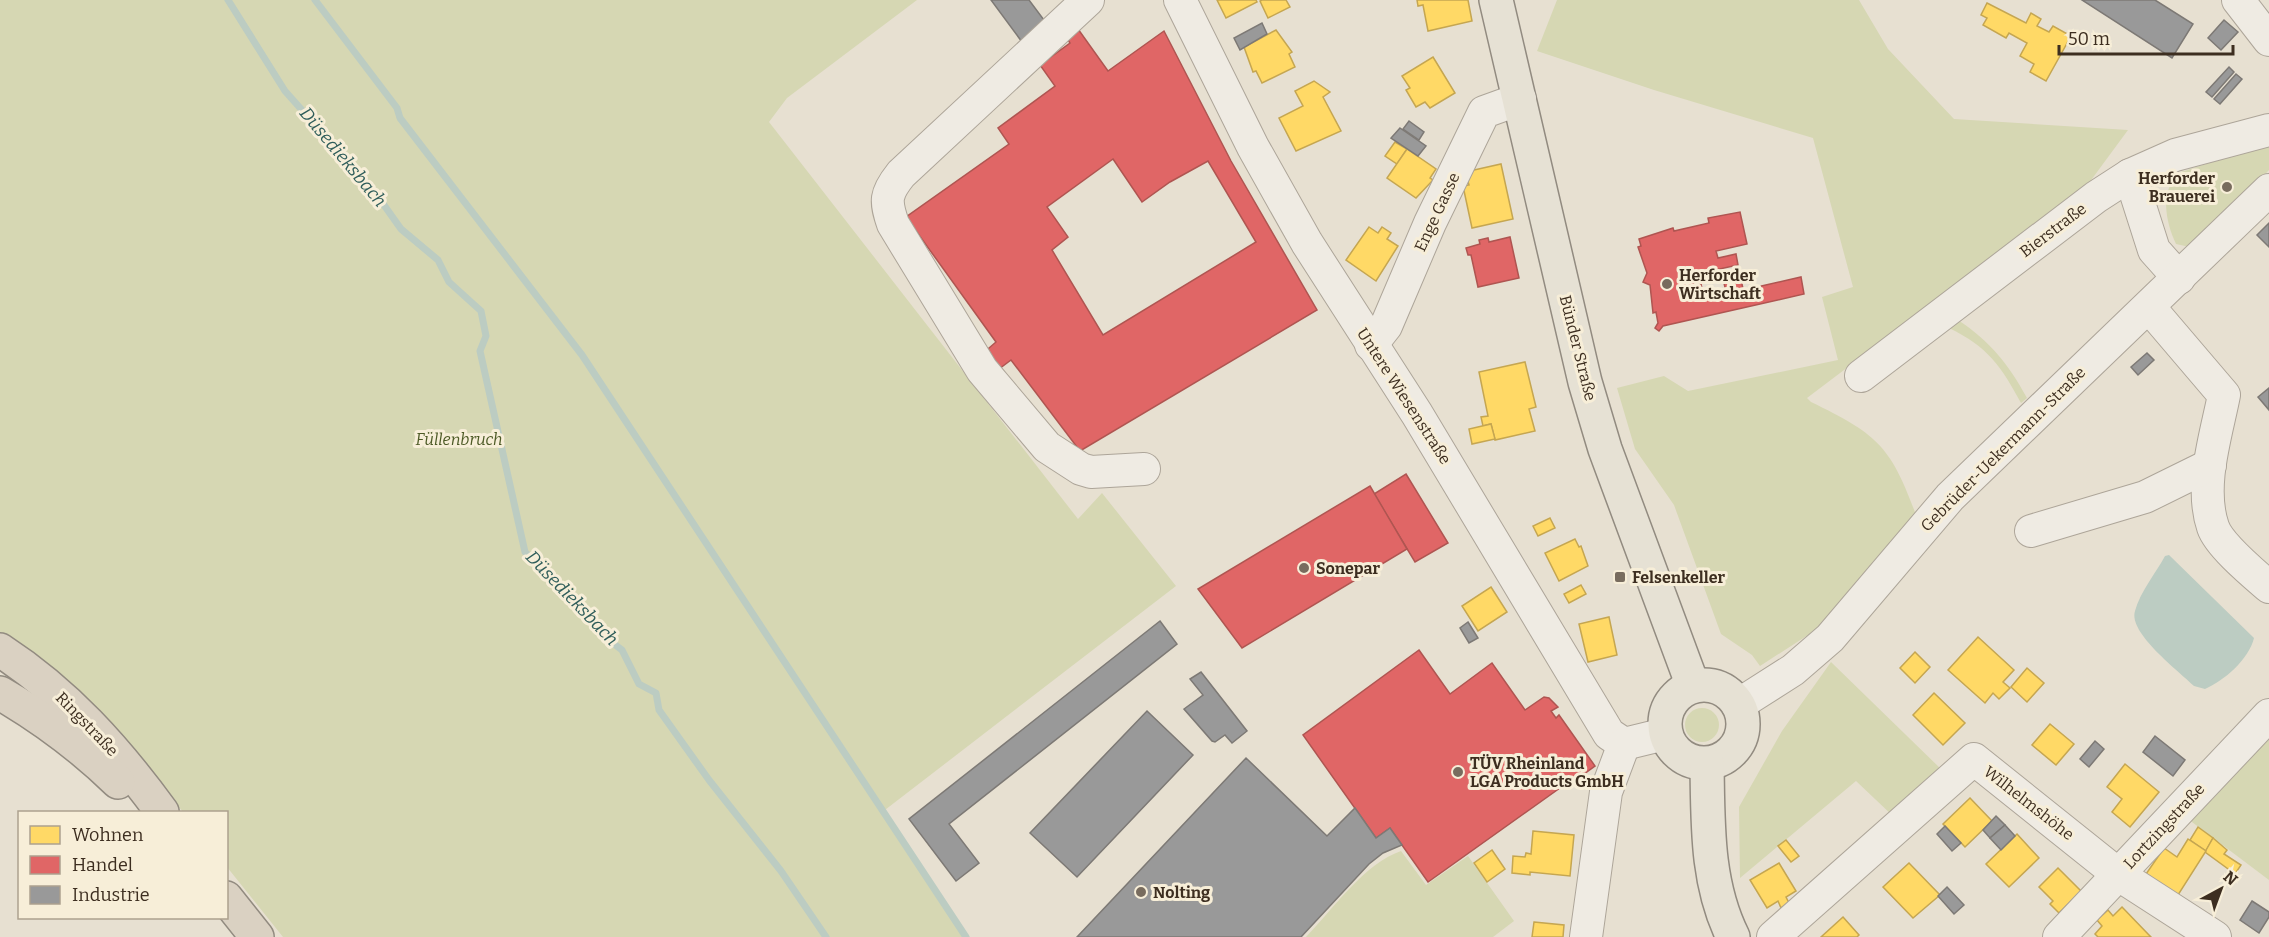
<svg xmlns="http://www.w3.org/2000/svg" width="2269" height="937" font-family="Bitter,serif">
	<rect width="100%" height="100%" fill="#e7e0d1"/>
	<!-- green -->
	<g fill="#d6d7b3">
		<polygon points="0,0 917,0 787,98 769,122 1078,519 1102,493 1176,586 881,813 963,937 283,937 227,867 226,812 183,812 152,775 0,638"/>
		<path d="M 1557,0 L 1859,0 L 1888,49 L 1954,119 L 2128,130 L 2086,187 L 1807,398 L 1811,402 C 1877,434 1891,446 1916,515 L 1812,637 L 1808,635 L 1760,666 L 1752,655 L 1721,634 L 1674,505 L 1635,449 L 1617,388 L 1664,376 L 1688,391 L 1838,360 L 1822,297 L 1853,287 L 1813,138 L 1654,90 L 1537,51 Z"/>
		<path d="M 2269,144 L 2269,170 L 2194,248 L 2176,244 C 2165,221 2159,188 2181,172 Z"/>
		<path d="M 1958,320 C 1990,341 2009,365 2027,398 L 2021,403 C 2001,366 1988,347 1949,328 Z"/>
		<polygon points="1831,662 1943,771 1894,817 1856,781 1740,878 1739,807 1782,731"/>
		<circle cx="1702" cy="725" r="17"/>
		<polygon points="2269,727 2269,880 2184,816"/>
		<path d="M 1401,851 L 1426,885 L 1468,856 L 1514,921 L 1493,937 L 1306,937 C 1333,909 1365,863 1401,851 Z"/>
	</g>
	<!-- water -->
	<path fill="#bcccc2" d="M 2169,555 L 2254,638 C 2249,659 2224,681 2205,689 L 2194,686 C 2179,671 2128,633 2135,611 C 2140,592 2156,573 2165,556 Z"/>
	<!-- homes -->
	<g fill="#ffd966" stroke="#c5a651" stroke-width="1.5">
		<polygon points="1217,0 1256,0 1257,2 1226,18"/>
		<polygon points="1262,0 1286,0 1290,7 1268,18 1260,1"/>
		<polygon points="1417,0 1468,0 1472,21 1428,31 1423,5 1418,6"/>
		<polygon points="1987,3 2026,23 2031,13 2041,19 2037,26 2049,32 2053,26 2071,36 2046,81 2030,72 2034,64 2020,56 2027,43 2009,33 2006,38 1983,25 1987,18 1981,15"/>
		<polygon points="1276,30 1292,52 1289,54 1295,67 1262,83 1256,71 1253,72 1244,47"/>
		<polygon points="1433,57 1455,93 1430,108 1425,102 1416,107 1406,90 1410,88 1402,76"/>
		<polygon points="1314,81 1330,92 1323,97 1341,131 1296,151 1279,118 1303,106 1295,91"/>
		<polygon points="1395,142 1407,149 1397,164 1385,156"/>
		<polygon points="1407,149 1436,169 1430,178 1433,180 1416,198 1387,178"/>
		<polygon points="1501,164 1513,219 1472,228 1463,186 1469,185 1465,172"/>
		<polygon points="1369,227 1378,233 1382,227 1391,233 1387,239 1398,246 1376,281 1346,260"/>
		<polygon points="1525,362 1536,407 1529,409 1535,431 1495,440 1491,424 1483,426 1481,417 1488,416 1479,372"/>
		<polygon points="1491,424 1495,439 1472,444 1469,429"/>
		<polygon points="1550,518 1555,528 1538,536 1533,526"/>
		<polygon points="1575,539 1579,547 1581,546 1588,566 1559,581 1545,553"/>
		<polygon points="1581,585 1586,594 1569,603 1564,594"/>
		<polygon points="1491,587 1507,612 1478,631 1462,606"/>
		<polygon points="1609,617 1617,655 1588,662 1579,624"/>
		<polygon points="1978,637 2014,670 2003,682 2010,688 1999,699 1993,693 1985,703 1948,670"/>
		<polygon points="1915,652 1930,667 1915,683 1900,668"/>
		<polygon points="2027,668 2044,683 2027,702 2011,687"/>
		<polygon points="1934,693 1965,723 1943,745 1913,715"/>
		<polygon points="2050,724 2074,744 2056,765 2032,745"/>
		<polygon points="2125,764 2159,792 2130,827 2112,812 2122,799 2107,787"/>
		<polygon points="1970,798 1992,821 1965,847 1943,824"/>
		<polygon points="2198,827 2213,838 2206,851 2190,840"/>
		<polygon points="1533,831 1574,835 1570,876 1530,872 1530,875 1512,873 1513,856 1525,857 1526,853 1531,854"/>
		<polygon points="2017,834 2039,858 2009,887 1986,864"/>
		<polygon points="2213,838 2227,850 2224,854 2241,865 2235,874 2205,852"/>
		<polygon points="2188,839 2206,851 2178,895 2146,874 2164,848 2177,857"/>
		<polygon points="1786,840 1799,856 1791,862 1778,846"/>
		<polygon points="1492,850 1505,869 1487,882 1474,863"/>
		<polygon points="1779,863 1796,891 1786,897 1789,903 1781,908 1778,901 1767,908 1750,880"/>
		<polygon points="1909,863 1940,895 1913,918 1883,887"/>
		<polygon points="2058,868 2081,891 2059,913 2050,904 2053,901 2039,887"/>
		<polygon points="2122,907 2148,934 2151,937 2098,937 2095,934 2102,926 2097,920 2108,910 2113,916"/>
		<polygon points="1843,917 1859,935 1857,937 1821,937"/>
		<polygon points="1534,922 1564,925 1563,937 1532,937"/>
	</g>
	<!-- shops -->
	<g fill="#e06666" stroke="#af5551" stroke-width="1.5" fill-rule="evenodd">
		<path d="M 1078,29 L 1108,71 L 1164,31 L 1231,161 L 1317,310 L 1080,451 L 1011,360 L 995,372 L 982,354 L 996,342 L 906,217 L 1009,144 L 998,128 L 1055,86 L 1040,65 L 1070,43 L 1067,38 ZM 1113,159 L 1142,202 L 1170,182 L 1208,161 L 1256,242 L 1103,335 L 1052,250 L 1068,237 L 1047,207 Z"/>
		<polygon points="1740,212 1747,244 1716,251 1718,258 1736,254 1738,265 1692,275 1694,286 1701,284 1704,299 1801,277 1804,294 1663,326 1659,331 1655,328 1658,323 1656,312 1653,313 1650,285 1643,282 1647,273 1638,247 1641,246 1639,239 1673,228 1674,231 1709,223 1708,218"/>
		<polygon points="1510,237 1519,278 1478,287 1471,255 1468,255 1466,248 1480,244 1479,240 1488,238 1489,242"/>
		<polygon points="1741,279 1743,289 1726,292 1724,283"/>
		<polygon points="1406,474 1448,543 1415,562 1374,494"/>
		<polygon points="1370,486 1407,549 1242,648 1198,589"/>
		<polygon points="1419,650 1450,694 1492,663 1525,710 1544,697 1549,698 1558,707 1551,711 1556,718 1559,715 1595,766 1573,782 1574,778 1428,882 1390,828 1376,838 1303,735"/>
	</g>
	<!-- industry -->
	<g fill="#999" stroke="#7d7975" stroke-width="1.5">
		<polygon points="991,0 1029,0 1047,24 1022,42"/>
		<polygon points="2082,0 2155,0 2193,24 2172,58"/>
		<polygon points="2224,20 2238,32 2221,50 2208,38"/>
		<polygon points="1262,23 1267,34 1240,50 1234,38"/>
		<polygon points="2229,67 2234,72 2212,97 2206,92"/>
		<polygon points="2236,74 2242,79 2220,104 2214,99"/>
		<polygon points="1409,121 1424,132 1419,140 1403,129"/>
		<polygon points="1400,128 1426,146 1418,156 1391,138"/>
		<polygon points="2269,223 2269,247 2257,235"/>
		<polygon points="2147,353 2154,360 2138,375 2131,367"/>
		<polygon points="2269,388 2269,410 2258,397"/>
		<polygon points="1160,621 1177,644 949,824 979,863 956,881 909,819"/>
		<polygon points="1468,622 1478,638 1469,643 1460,628"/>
		<polygon points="1201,672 1247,731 1232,743 1225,735 1215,742 1212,741 1184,709 1203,695 1190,679"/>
		<polygon points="1147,711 1193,755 1077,877 1030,833"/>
		<polygon points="2155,736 2185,760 2173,776 2143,752"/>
		<polygon points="2095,741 2104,749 2089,767 2080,759"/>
		<polygon points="1246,758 1327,836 1355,808 1376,838 1390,828 1402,845 1383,853 1369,864 1301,937 1077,937"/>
		<polygon points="1996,816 2005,825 1990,838 1983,830"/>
		<polygon points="2005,825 2015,836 2001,850 1990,838"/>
		<polygon points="1945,826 1961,843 1952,851 1937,834"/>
		<polygon points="1947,887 1964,905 1954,914 1938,896"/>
		<polygon points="2252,901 2269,912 2269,917 2259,933 2240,920"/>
	</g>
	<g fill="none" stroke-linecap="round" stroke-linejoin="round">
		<!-- stream -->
		<g stroke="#bcccc2" stroke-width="7">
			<polyline points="228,0 285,91 374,191 401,229 438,260 449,282 481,311 486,336 480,351 525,552 592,616 606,638 622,650 639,684 656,693 659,710 709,780 781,871 826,937"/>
			<polyline points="315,0 397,108 400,118 582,355 966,937"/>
		</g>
		<!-- minor casing -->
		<g stroke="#ada599" stroke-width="34">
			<g id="minor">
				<path d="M 1088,0 L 901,174 C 885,194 885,201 893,224 L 982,370 L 1047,447 L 1081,469 L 1091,472 L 1144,469"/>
				<polyline points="1180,0 1253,147 1307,243 1417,414 1609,734 1624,744 1665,734"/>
				<polyline points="2238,0 2269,40"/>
				<polyline points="2130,175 2154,250 2179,278"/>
				<path d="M 2149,307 L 2224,395 C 2216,436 2199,486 2213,527 C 2219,545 2254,574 2269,587"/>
				<polyline points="1371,345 1386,326 1430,223 1484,112 1520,99"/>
				<polyline points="1861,376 2096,197 2130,175 2175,155 2269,130"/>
				<polyline points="2031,531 2145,497 2210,465"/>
				<polyline points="1738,705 1793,670 1830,638 1950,497 2269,190"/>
				<polyline points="1586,937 1606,792 1624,744"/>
				<polyline points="1773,937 1974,759 2119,875 2215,937"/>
				<polyline points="2059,937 2269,715"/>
			</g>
		</g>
		<!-- major casing -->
		<g stroke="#928b80" stroke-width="36">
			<g id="major">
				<polyline points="1496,0 1585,382 1605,449 1693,686"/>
				<circle cx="1704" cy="724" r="39"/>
				<path d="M 1707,764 C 1708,823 1706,883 1733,937"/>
			</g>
		</g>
		<!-- highway casing -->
		<g stroke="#928b80" stroke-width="36">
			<g id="highway">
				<path d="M 0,650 C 66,693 116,749 162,812"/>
				<path d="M 0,693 C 43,718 82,747 118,782"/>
				<polyline points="226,898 257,937"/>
			</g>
		</g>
		<!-- minor -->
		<use href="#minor" stroke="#efebe3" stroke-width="32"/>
		<!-- major -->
		<use href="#major" stroke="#e6e1d4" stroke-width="33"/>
		<!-- highway -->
		<use href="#highway" stroke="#dad1c2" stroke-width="33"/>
	</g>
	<!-- markers -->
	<g fill="#786c5e" stroke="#f7eed8" stroke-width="2">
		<circle cx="2227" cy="187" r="6"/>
		<circle cx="1667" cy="284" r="6"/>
		<circle cx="1304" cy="568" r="6"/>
		<rect x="1614" y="571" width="12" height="12" rx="3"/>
		<circle cx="1458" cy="772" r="6"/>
		<circle cx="1141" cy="892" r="6"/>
	</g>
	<g text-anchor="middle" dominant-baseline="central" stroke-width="6" stroke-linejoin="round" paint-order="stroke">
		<!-- poi labels -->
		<g font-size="16" font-weight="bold" fill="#3d2e20" stroke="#f7eed8" text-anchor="start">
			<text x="2215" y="178" text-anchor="end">Herforder<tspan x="2215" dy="18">Brauerei</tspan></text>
			<text x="1679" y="275">Herforder<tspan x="1679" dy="18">Wirtschaft</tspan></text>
			<text x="1316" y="568">Sonepar</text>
			<text x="1632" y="577">Felsenkeller</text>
			<text x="1470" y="763">TÜV Rheinland<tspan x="1470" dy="18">LGA Products GmbH</tspan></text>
			<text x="1153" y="892">Nolting</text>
		</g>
		<!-- street labels -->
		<g font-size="16" fill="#3d2e20" stroke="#f7eed8">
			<text transform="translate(1437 212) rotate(-65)">Enge Gasse</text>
			<text transform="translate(2053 230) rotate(-37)">Bierstraße</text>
			<text transform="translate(1578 348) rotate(76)">Bünder Straße</text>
			<text transform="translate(1404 396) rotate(57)">Untere Wiesenstraße</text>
			<text transform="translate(2003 449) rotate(-45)">Gebrüder-Uekermann-Straße</text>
			<text transform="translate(87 724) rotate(46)">Ringstraße</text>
			<text transform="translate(2029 803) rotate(38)">Wilhelmshöhe</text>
			<text transform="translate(2164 826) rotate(-47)">Lortzingstraße</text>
		</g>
		<!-- park labels -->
		<g font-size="16" font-style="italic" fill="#4d5a26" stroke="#f7eed8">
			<text x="459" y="439">Füllenbruch</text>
		</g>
		<!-- water labels -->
		<g font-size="18" font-style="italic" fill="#2f5d5a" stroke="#f7eed8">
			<text transform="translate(343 157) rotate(50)">Düsedieksbach</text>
			<text transform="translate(572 598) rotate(46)">Düsedieksbach</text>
		</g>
	</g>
	<!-- legend -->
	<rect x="18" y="811" width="210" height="108" fill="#f7eed8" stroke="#ada18e" stroke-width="1.5"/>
	<rect x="30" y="826" width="30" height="18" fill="#ffd966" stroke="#ada18e" stroke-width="1.5"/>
	<text x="72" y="841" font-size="18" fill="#3d2e20">Wohnen</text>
	<rect x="30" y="856" width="30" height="18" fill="#e06666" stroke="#ada18e" stroke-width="1.5"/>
	<text x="72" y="871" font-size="18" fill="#3d2e20">Handel</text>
	<rect x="30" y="886" width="30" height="18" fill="#999999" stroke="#ada18e" stroke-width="1.5"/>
	<text x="72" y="901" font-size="18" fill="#3d2e20">Industrie</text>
	<!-- north arrow -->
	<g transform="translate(2221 889) rotate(41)" stroke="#f7eed8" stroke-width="4.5" paint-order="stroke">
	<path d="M0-4.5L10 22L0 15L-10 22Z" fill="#3d2e20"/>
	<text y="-9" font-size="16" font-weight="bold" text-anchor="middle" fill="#3d2e20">N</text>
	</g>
	<!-- scale -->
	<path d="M2059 45v9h174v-9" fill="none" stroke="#3d2e20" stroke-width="3"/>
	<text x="2068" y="45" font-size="18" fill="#3d2e20" stroke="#f7eed8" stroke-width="4.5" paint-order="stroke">50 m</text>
</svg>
